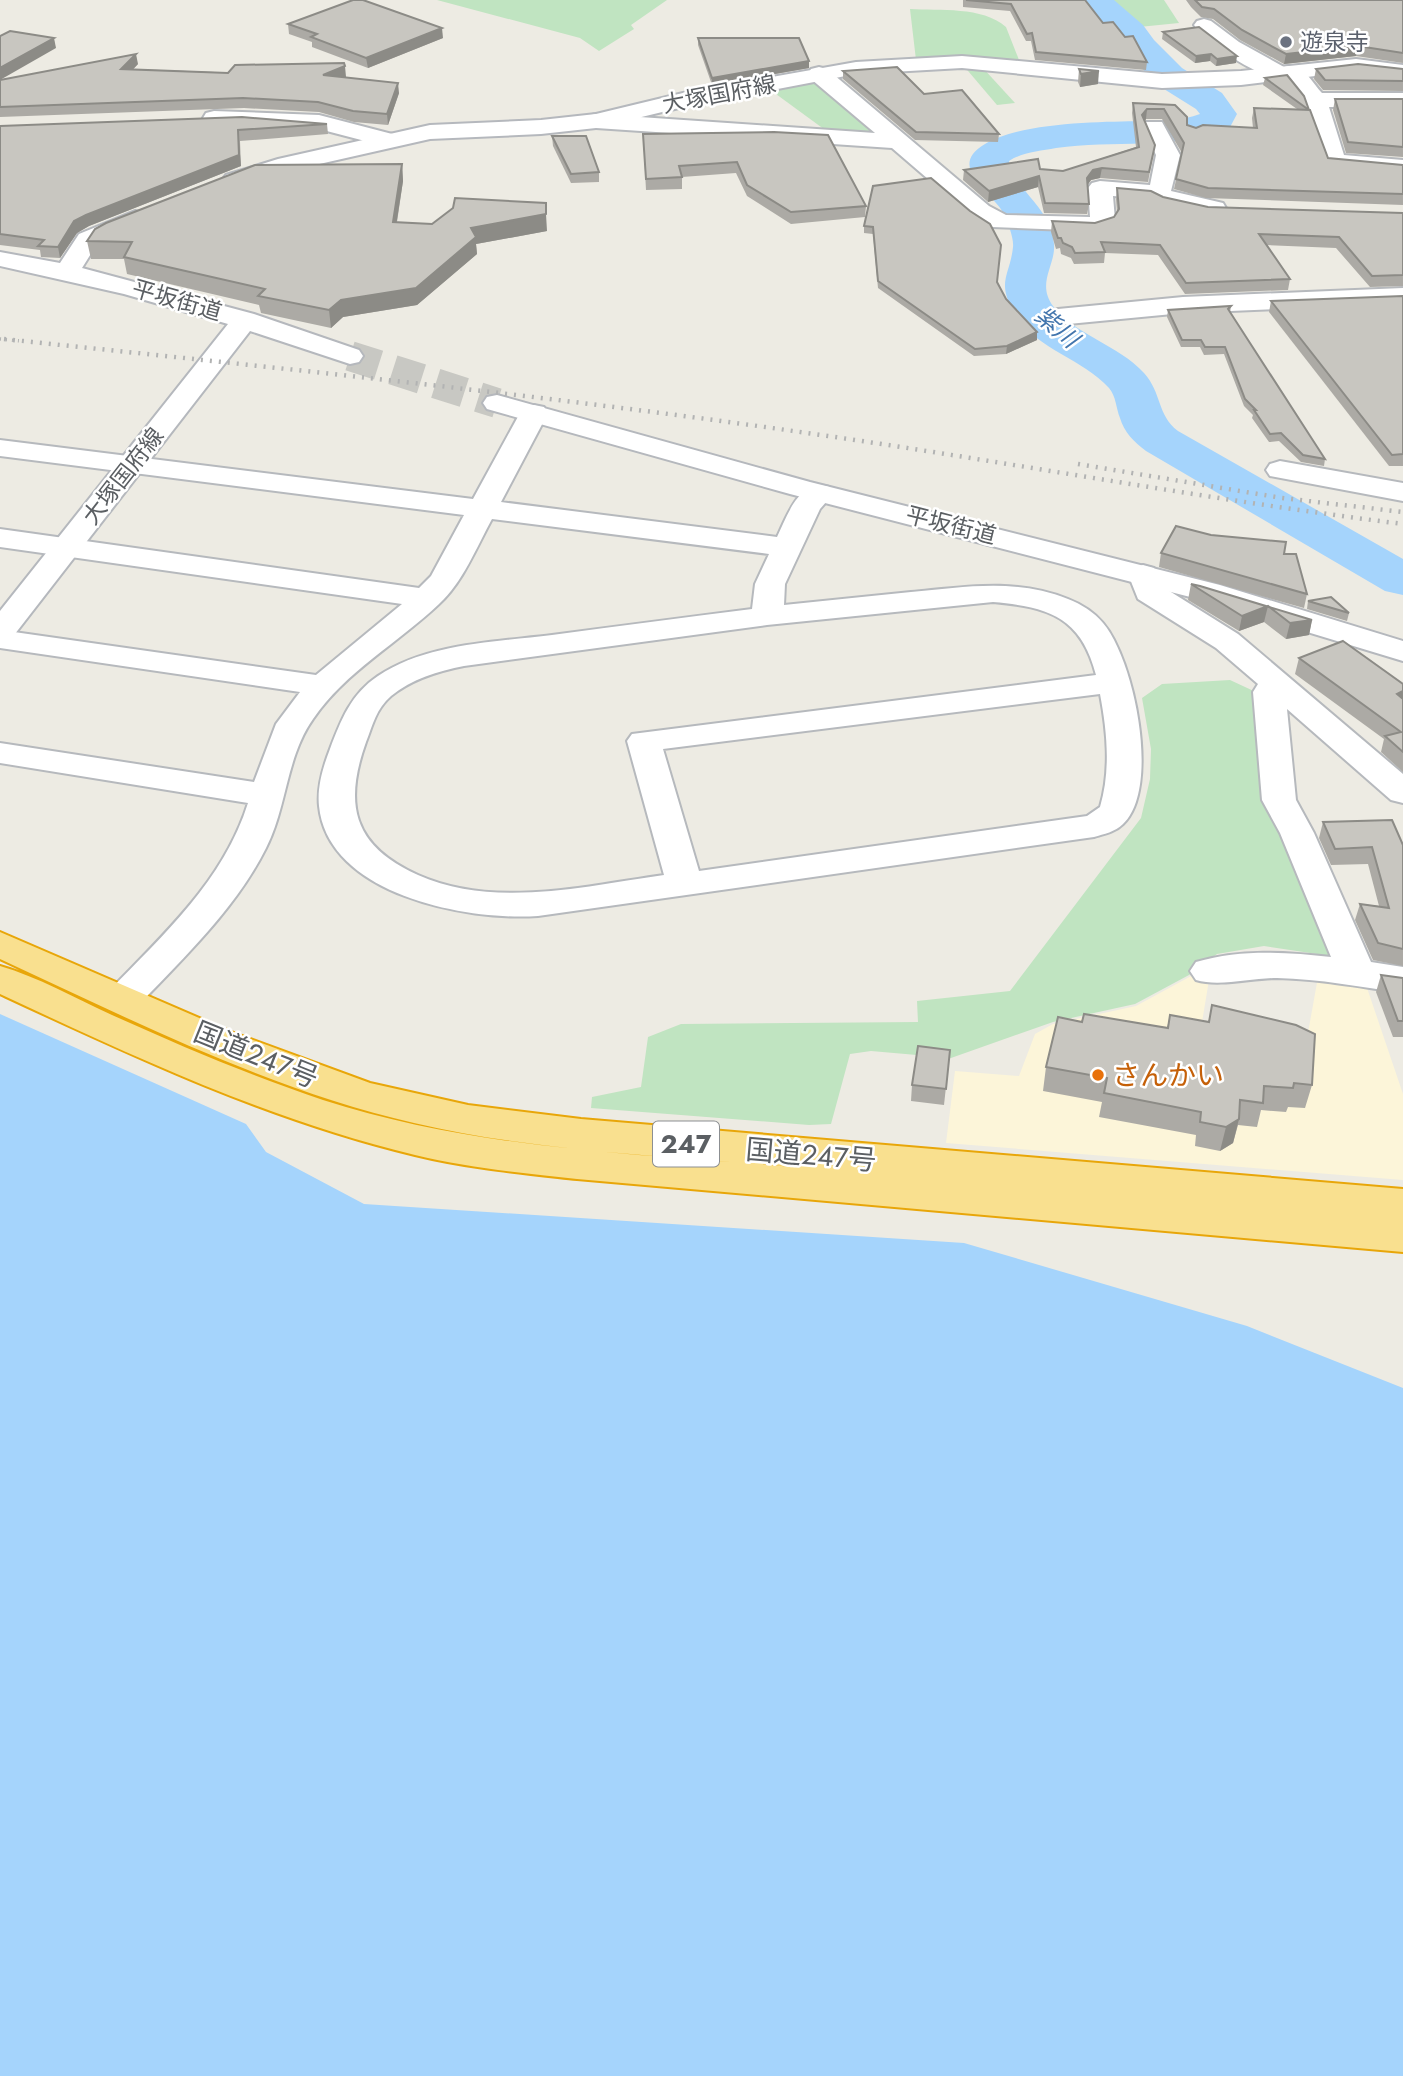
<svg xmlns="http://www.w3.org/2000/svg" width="1403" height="2076" font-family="Jost,'Noto Sans JP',sans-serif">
	<rect width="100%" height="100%" fill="#edebe3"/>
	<!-- commercial -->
	<polygon fill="#fcf5d9" points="1209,963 1209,980 1193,1077 1306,1044 1318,977 1365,982 1403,1094 1403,1180 946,1143 955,1071 1019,1076 1035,1034 1053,1024 1136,1006 1193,975"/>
	<!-- green -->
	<g fill="#c0e4c1">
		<polygon points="437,0 667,0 631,25 634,29 599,51 580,38"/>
		<polygon points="1106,0 1164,0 1179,23 1139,27"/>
		<path d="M 910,9 C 940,11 982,6 1006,27 L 1021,65 L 916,60 Z"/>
		<polygon points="963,65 982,67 1015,103 997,105"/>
		<polygon points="817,76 889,136 832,135 765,86"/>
		<polygon points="1230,680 1258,693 1337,957 1264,946 1217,954 1189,975 1135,1004 1053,1022 951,1058 871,1051 850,1054 831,1124 809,1125 591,1108 592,1097 641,1087 648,1037 681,1024 918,1022 917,1001 1010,991 1141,818 1150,779 1151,749 1142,698 1162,684"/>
	</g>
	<!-- water -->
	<polygon fill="#a5d4fc" points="0,1014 246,1124 266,1152 364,1204 964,1243 1247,1326 1403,1388 1403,2076 0,2076"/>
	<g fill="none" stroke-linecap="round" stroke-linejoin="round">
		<!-- river -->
		<path fill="#a5d4fc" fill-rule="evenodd" d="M 1077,0 L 1114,0 L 1143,25 L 1154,40 L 1182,68 L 1222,93 L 1237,114 L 1229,129 C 1174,150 1113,140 1056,148 C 1040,151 1023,152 1009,161 C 1011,187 1051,206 1054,244 C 1056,265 1036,283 1053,306 C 1073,334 1119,345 1144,373 C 1162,393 1157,415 1178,431 L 1403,559 L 1403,595 L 1385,591 L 1146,451 C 1134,442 1124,432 1120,418 C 1116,408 1116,396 1109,388 C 1082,358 1035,349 1014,313 C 996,281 1010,276 1013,247 C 1014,238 1008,224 1005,216 C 996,194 944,168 985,144 C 1021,122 1100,122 1142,121 C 1161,120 1182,121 1200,114 L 1196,109 L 1156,84 L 1129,54 L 1118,39 Z"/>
		<!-- secondary-tunnel -->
		<polyline stroke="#c8c8c3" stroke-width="30" stroke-dasharray="30 15" stroke-linecap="butt" points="350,356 497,403"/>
		<!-- street casing -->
		<g stroke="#b6b9bd" stroke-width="4">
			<g id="street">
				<path d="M 1204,19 L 1211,21 L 1239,42 L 1284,67 C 1302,61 1311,81 1322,93 L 1403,93 L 1403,107 L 1329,107 L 1344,155 L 1403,160 L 1403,174 L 1326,166 L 1305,101 L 1286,78 C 1265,83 1206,43 1194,25 L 1197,21 Z"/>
				<polygon points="819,67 827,69 989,206 1006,215 1090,217 1088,188 1092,183 1100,181 1150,185 1156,155 1143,127 1146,122 1162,122 1180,155 1171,191 1223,203 1226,208 1223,213 1214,215 1162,205 1150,199 1113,196 1115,220 1112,225 1094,231 992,227 971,216 892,148 596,128 588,126 585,121 588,116 596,114 875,133 811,79 808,74 811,69"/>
				<polygon points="214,111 319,115 396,135 399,140 396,145 388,147 319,129 206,123 203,118 206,113"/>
				<polygon points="1403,288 1403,304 1183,313 1058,325 1049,323 1045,317 1049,311 1058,309 1183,297"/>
				<path d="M 534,405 L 544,407 L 548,413 L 501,502 L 777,537 C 788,514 799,479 829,487 L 834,493 L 820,509 L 785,584 L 784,605 C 826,601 868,596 911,592 C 965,587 1016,578 1068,599 C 1081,604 1094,612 1103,623 C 1134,659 1161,788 1123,824 C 1115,832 1104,834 1094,837 L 538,916 C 467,921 328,895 319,806 C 317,787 323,767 330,749 C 341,720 351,694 378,676 C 427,643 496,642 552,635 C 619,626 686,617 752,609 L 755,584 L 769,554 L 492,519 C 476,548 463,582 439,604 C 398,643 345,672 313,719 C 286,757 287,807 266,848 C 235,910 182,959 135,1009 L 122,1013 L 109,1009 L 103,1000 L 109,991 C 164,934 224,880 248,803 L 0,763 L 0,743 L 254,782 L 276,724 L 300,692 L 0,648 L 0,630 L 316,675 L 402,604 L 0,547 L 0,529 L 419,588 L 431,576 L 464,515 L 0,456 L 0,440 L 473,499 L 520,413 L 524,407 ZM 993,602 C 1049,607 1081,617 1096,675 L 632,734 L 627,741 L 664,875 C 585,886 495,909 418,875 C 354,846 343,806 366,742 C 373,724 376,709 391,696 C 412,679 438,671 464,666 L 767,625 ZM 1100,694 C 1107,731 1111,770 1100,807 L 1087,816 L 699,871 L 663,749 Z"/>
				<polygon points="1280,461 1403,483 1403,501 1270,476 1266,470 1270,464"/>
				<path d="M 1143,565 L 1154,568 L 1163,587 L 1238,634 L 1403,774 L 1403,803 L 1391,800 L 1287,709 L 1296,800 L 1314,833 L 1371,962 L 1403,967 L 1403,993 C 1361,987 1320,979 1277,978 C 1252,978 1219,987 1196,980 L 1190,971 L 1196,962 C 1240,949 1286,952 1331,957 L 1280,833 L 1262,800 L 1253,692 L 1258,684 L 1216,648 L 1138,599 L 1128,574 L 1132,568 Z"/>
			</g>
		</g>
		<!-- secondary casing -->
		<g stroke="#b5b8bd" stroke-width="4">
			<g id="secondary">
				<polygon points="962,56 1162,74 1241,71 1356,59 1403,65 1403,77 1356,71 1241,85 1162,88 962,68 856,74 683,107 596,128 541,134 430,139 284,172 234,187 226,185 222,180 226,175 278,159 430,125 541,120 596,114 683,93 856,62"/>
				<polygon points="135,211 144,213 147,218 144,223 97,244 82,268 254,314 359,350 363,356 359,362 350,364 250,331 11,639 0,641 0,611 228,324 124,294 0,266 0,252 60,263 79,234"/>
				<polygon points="497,395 810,482 1220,585 1403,641 1403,661 1198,599 790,494 487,409 483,403 487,397"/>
			</g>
		</g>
		<!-- highway casing -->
		<g stroke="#e8a609" stroke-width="4">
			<path id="highway" d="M 0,932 L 234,1033 L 370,1083 L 468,1105 L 581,1119 L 1403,1189 L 1403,1252 L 577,1179 C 523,1173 468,1168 415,1155 C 269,1120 135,1057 0,994 L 0,966 C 38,977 75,998 112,1015 C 181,1046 251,1076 323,1100 C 475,1149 636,1154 794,1167 C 668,1156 538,1152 414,1123 C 270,1090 134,1021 0,959 Z"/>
		</g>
		<!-- street -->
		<use href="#street" fill="#fff" fill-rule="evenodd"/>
		<!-- secondary -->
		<use href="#secondary" fill="#fff" fill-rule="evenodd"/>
		<!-- highway -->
		<use href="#highway" fill="#f9e08f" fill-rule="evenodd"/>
		<!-- rail-far1 -->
		<polyline stroke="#b2b3b3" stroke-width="3.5" stroke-dasharray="1 5" stroke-linecap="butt" points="0,339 21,341"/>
		<!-- rail -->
		<g stroke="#b2b3b3" stroke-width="4.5" stroke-dasharray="2 7" stroke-linecap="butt">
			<path d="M 4,339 C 279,368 554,396 828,436 C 1020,464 1210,500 1403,524"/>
			<polyline points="1078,464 1282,498 1403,512"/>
		</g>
	</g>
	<!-- wall -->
	<g fill="#acaaa5">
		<polygon points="963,0 1085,0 1103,23 1125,37 1147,62 1146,70 1035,60 1031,41 1026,41 1010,11 963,7"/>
		<polygon points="1186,0 1403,0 1403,63 1356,56 1284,64 1240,40 1213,19 1201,17 1191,7"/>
		<polygon points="288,24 443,38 368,68 312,47 312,42 289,34"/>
		<polygon points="1163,32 1236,63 1216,66 1210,61 1195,63 1162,39"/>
		<polygon points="698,38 809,68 712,85 698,45"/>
		<polygon points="138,64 133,69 346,77 345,77 399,93 388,125 354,122 319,112 244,108 0,117 0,80"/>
		<polygon points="1079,69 1098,84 1080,87 1078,82"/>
		<polygon points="1316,69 1403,69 1403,91 1323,90 1314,79"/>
		<polygon points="843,71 924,94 999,134 998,142 915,140 843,79"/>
		<polygon points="1265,78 1309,110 1328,158 1403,165 1403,205 1206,198 1174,189 1182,153 1162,119 1146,119 1145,121 1155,145 1148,182 1100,178 1091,180 1087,186 1089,204 1087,214 1044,213 1038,187 988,202 963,180 964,170 1040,169 1063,171 1136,147 1132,113 1133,103 1175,105 1187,125 1196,128 1253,128 1252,118 1254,108 1297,109 1263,85"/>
		<polygon points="1335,99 1403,99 1403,157 1346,153 1333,110"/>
		<polygon points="327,124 328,134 240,141 241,166 89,226 77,233 60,258 41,257 40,250 0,245 0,126"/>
		<polygon points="774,132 866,206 865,217 791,224 747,196 736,173 682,177 682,189 646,190 643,134"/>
		<polygon points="552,136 599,172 599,182 571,183 553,146"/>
		<polygon points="402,164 403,181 397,222 547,231 476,244 477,254 417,305 343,317 331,328 261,313 259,305 127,274 124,259 91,259 87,241"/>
		<polygon points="873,186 1006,299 1037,340 1006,354 974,356 878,288 873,234 864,233 864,226"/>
		<polygon points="1117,188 1208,207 1403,213 1403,286 1370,287 1336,248 1267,245 1290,279 1288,290 1185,294 1158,255 1105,253 1104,263 1074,264 1071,258 1061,254 1060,248 1056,249 1051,232 1052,221 1095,223 1114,217 1117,212 1116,199"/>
		<polygon points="1403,296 1403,466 1389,466 1269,312 1271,301"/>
		<polygon points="1231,306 1230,313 1325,459 1324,466 1301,462 1279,441 1269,442 1252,418 1253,415 1244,406 1224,354 1204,355 1200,347 1181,347 1167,317 1168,310"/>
		<polygon points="1161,553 1284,554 1307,594 1304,608 1159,567"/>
		<polygon points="1191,584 1312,620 1309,635 1286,639 1264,622 1239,631 1188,600"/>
		<polygon points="1308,601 1349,613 1347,621 1307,609"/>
		<polygon points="1299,658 1403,684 1403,772 1381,752 1384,739 1295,674"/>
		<polygon points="1323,822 1403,845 1403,966 1373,960 1355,920 1360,904 1379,906 1368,864 1331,865 1319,838"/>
		<polygon points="1381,975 1403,978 1403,1037 1393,1037 1376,992"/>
		<polygon points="1170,1015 1312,1085 1305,1108 1288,1107 1286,1112 1261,1110 1257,1127 1238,1125 1233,1143 1220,1151 1195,1146 1196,1135 1099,1117 1102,1102 1043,1091 1046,1067 1082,1022 1167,1028"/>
		<polygon points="950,1050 944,1105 911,1101 912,1085"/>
	</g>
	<!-- shaded-wall -->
	<g fill="#8c8b86">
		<polygon points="442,28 443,38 368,68 366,58"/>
		<polygon points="54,38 56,48 0,80 0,68"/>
		<polygon points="1358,46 1356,56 1284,64 1286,54"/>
		<polygon points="136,54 138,64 123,80 121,69"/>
		<polygon points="1211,54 1210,61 1195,63 1196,56"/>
		<polygon points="1237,56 1236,63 1216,66 1217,59"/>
		<polygon points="809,61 809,68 712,85 712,78"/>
		<polygon points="345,66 346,77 324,85 323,75"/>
		<polygon points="1099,71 1098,84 1080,87 1081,74"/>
		<polygon points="398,83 399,93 388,125 387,114"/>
		<polygon points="1147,109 1146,119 1141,126 1142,115"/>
		<polygon points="238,130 241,166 89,226 77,233 60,258 58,247 74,221"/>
		<polygon points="402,164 403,181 394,239 393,222"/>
		<polygon points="1102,168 1100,178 1091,180 1085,188 1087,178 1093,170"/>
		<polygon points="1039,176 1038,187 988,202 989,191"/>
		<polygon points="546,214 547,231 476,244 477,254 417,305 343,317 331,328 329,310 341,300 471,228"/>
		<polygon points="1037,332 1037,340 1006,354 1007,346"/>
		<polygon points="1268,606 1264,622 1239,631 1242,616"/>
		<polygon points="1312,620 1309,635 1286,639 1290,623"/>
		<polygon points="1403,691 1403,705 1397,694"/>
		<polygon points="1239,1119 1233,1143 1220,1151 1226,1127"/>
	</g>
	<!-- building -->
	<g fill="#c8c6c0" stroke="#8c8b86" stroke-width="2">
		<polygon points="353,0 363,0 442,28 366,58 311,37 317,34 288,24"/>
		<polygon points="966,0 1085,0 1103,23 1113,22 1125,37 1133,36 1147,62 1036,52 1032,33 1027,34 1011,4"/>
		<polygon points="1195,0 1403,0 1403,53 1358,46 1286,54 1242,30 1214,9 1202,7"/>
		<polygon points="1199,27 1237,56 1217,59 1211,54 1196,56 1163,32"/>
		<polygon points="10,31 54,38 0,68 0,36"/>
		<polygon points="698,38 799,38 809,61 712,78"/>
		<polygon points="136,54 121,69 228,73 235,65 344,63 345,66 323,75 398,83 387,114 353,111 318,102 243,98 0,107 0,80"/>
		<polygon points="1358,64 1403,69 1403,81 1325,80 1316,69"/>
		<polygon points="897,67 924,94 962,90 999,134 916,132 843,71"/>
		<polygon points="1079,69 1099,71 1081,74"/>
		<polygon points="1287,75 1304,96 1309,110 1265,78"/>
		<polygon points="1335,99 1403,99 1403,147 1348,142"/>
		<polygon points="1133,103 1175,105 1187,117 1187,125 1196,128 1203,125 1257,128 1254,108 1310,110 1328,158 1403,165 1403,194 1208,188 1176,179 1184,143 1164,109 1147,109 1142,115 1155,145 1149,172 1102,168 1093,170 1087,178 1089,204 1045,203 1039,176 989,191 964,170 1038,159 1040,169 1063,171 1139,147"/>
		<polygon points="242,117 327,124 238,130 239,155 86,215 74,221 58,247 38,246 44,240 0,234 0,126"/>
		<polygon points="774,132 828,135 866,206 791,212 747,185 737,162 679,166 682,177 646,179 643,134"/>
		<polygon points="552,136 586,136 599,172 571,174"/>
		<polygon points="402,164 393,222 432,224 453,208 455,198 546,203 546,214 471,228 476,237 416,288 341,300 329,310 258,296 265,289 124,257 132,242 87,241 95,229 106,223 255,165"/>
		<polygon points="931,178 970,211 990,224 1001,245 997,282 1006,299 1037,332 1007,346 975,349 878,281 873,227 864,226 873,186"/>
		<polygon points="1117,188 1151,191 1163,197 1208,207 1403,213 1403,275 1372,276 1339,237 1259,234 1290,279 1186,283 1160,245 1101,242 1105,252 1075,253 1072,247 1063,243 1061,238 1058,238 1052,221 1095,223 1114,217 1119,209"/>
		<polygon points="1403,296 1403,454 1392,455 1271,301"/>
		<polygon points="1231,306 1228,309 1325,459 1303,455 1281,433 1270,434 1254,410 1256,410 1245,399 1225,347 1205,347 1201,340 1182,340 1168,310"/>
		<polygon points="1176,526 1211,535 1286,542 1284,554 1296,554 1307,594 1161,553"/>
		<polygon points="1191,584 1200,586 1312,620 1290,623 1268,606 1242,616"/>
		<polygon points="1331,597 1349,613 1308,601"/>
		<polygon points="1343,641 1403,684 1403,691 1397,694 1403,699 1403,752 1385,736 1401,732 1299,658"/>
		<polygon points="1392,820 1403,845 1403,949 1378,943 1360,904 1389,908 1372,847 1335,849 1323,822"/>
		<polygon points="1381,975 1403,978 1403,1021 1398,1021"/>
		<polygon points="1212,1005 1296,1025 1315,1034 1312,1085 1294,1083 1293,1088 1264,1086 1263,1103 1240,1100 1239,1119 1226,1127 1200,1122 1201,1112 1104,1093 1107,1078 1046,1067 1058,1017 1082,1022 1084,1014 1168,1028 1170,1015 1209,1022"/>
		<polygon points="918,1046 950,1050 946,1089 912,1085"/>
	</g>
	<!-- markers -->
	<circle fill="#6b7280" stroke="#fff" stroke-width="2.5" cx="1286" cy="42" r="7"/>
	<circle fill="#e8710a" stroke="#fff" stroke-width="2.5" cx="1098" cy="1075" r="7"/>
	<g text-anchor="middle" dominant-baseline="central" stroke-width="5" stroke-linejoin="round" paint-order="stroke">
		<!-- far-worship labels -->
		<g font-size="23" fill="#5b616d" stroke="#fff" text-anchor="start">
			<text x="1300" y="42">遊泉寺</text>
		</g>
		<!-- far-street labels -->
		<g font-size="23" fill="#5b5f63" stroke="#fff">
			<text transform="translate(719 94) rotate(-11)">大塚国府線</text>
			<text transform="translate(177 300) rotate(16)">平坂街道</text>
			<text transform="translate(123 476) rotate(-52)">大塚国府線</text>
			<text transform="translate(951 525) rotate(14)">平坂街道</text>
		</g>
		<!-- far-water labels -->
		<g font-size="24" font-style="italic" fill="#4275ad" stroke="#fff">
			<text transform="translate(1057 327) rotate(40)">紫川</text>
		</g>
		<!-- shield labels -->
		<rect fill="#fff" stroke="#8c8f92" stroke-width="2" x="653" y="1121.5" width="66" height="45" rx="5"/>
		<g font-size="26" font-weight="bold" fill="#5b5f63">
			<text x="686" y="1144">247</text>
		</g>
		<!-- street labels -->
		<g font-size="28" fill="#5b5f63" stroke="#fff">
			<text transform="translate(256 1055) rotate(22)">国道247号</text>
			<text transform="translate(811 1155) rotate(5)">国道247号</text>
		</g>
		<!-- food labels -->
		<g font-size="28" fill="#c56008" stroke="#fff" text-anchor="start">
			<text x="1112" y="1075">さんかい</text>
		</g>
	</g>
</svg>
